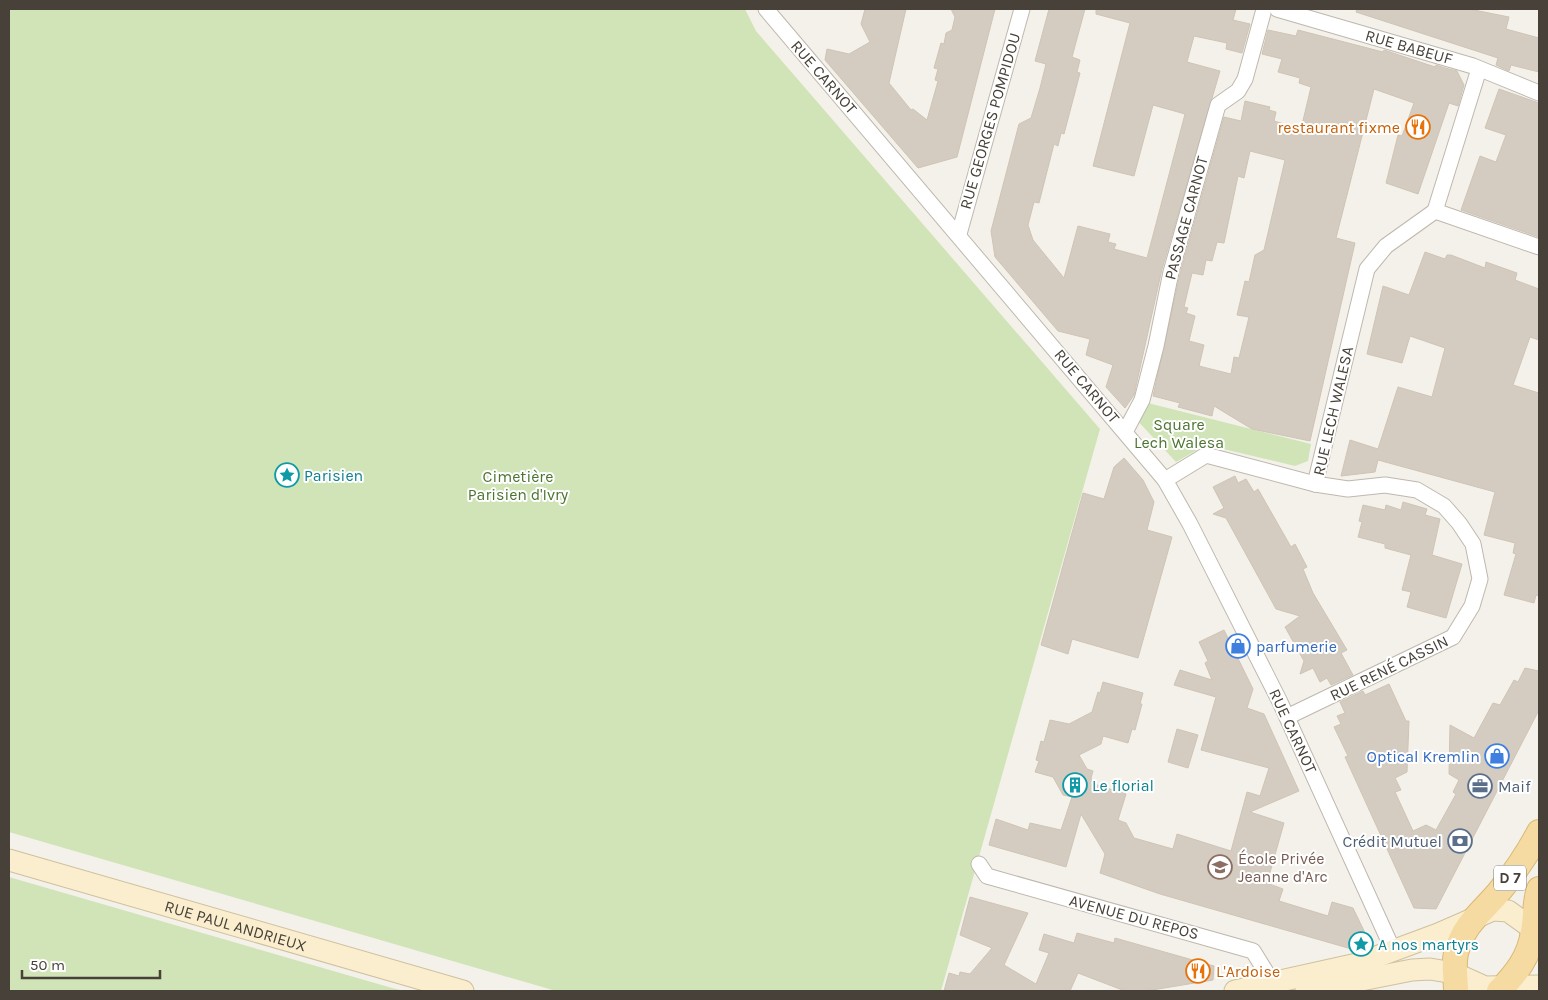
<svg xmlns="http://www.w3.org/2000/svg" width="1548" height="1000" font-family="Karla,sans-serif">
	<rect width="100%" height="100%" fill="#f4f1ea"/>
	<!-- green -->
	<g fill="#d1e4b7">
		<polygon points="9,9 745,9 756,31 1100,429 941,991 556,991 9,832"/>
		<polygon points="1144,402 1311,444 1308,461 1295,466 1206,445 1176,462 1134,417"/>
		<polygon points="9,877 392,988 405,991 9,991"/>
	</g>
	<!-- building -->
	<g fill="#d4ccc1" stroke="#cfc4b5" fill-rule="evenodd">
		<polygon points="865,9 906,9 889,83 911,110 913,109 927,120 938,81 935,80 938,69 934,68 941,43 944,44 946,33 952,30 955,17 951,9 995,9 957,157 918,168 825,60 827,49 849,54 870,42 861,24"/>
		<polygon points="1049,9 1085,9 1072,57 1080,60 1077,72 1080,73 1064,134 1061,133 1058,146 1054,144 1039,203 1034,202 1028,225 1033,240 1064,278 1078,226 1110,234 1108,242 1116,244 1114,249 1147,258 1185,114 1153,105 1134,176 1093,166 1130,23 1096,14 1096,9 1236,9 1233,20 1250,24 1242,53 1226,49 1227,43 1194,36 1187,62 1220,71 1162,269 1134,395 1125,408 1106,387 1113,365 1086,355 1090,339 1058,331 995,257 991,231 1019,124 1031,118 1040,88 1046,64 1035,61"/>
		<polygon points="1357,9 1469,9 1509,17 1506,29 1539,38 1539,72 1511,65 1509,71 1496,65 1498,58 1356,12"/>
		<path d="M 1268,30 L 1296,36 L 1298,30 L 1383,52 L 1384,50 L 1435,67 L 1436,65 L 1445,68 L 1457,71 L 1464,85 L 1458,106 L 1449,103 L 1418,194 L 1386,183 L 1398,135 L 1402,136 L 1414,103 L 1374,89 L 1336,238 L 1355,243 L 1310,441 L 1252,429 L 1214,406 L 1212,416 L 1178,407 L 1180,403 L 1153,396 L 1180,274 L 1224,117 L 1241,121 L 1245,101 L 1270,107 L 1269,110 L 1276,112 L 1274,121 L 1301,129 L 1311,87 L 1299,83 L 1300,78 L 1278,72 L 1282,59 L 1262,54 ZM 1250,151 L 1285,160 L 1264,250 L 1255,255 L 1249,282 L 1245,281 L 1237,315 L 1249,317 L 1239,358 L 1234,357 L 1231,374 L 1199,366 L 1204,345 L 1189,341 L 1195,316 L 1186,313 L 1188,308 L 1184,307 L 1192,273 L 1203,275 L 1206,260 L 1212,261 L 1217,242 L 1224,243 L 1238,176 L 1244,178 Z"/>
		<polygon points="1499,89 1539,103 1539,237 1461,210 1480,156 1496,162 1506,135 1485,128"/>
		<polygon points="1425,252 1445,259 1447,255 1451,255 1485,268 1486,262 1517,273 1515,280 1539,289 1539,340 1530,337 1513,385 1539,393 1539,596 1536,595 1534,603 1504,595 1516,554 1513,553 1515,543 1484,535 1495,492 1378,460 1375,472 1341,476 1350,440 1378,449 1398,387 1432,397 1445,348 1410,336 1402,363 1367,354 1383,286 1409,295"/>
		<polygon points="1124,458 1143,480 1154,502 1147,530 1172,537 1138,658 1072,639 1068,654 1041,645 1083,493 1104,499 1114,467"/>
		<polygon points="1235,476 1238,483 1246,479 1254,492 1258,489 1291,547 1295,544 1307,567 1303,569 1313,593 1347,650 1341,653 1353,675 1331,685 1327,678 1320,682 1313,668 1300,674 1304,661 1285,627 1300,616 1276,609 1226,518 1213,514 1224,508 1213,487"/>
		<polygon points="1403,502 1427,509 1425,515 1440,519 1432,555 1462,564 1446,618 1407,607 1411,592 1402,590 1411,555 1385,548 1385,544 1358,537 1362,522 1359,521 1363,505 1385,510 1386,505 1401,510"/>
		<polygon points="1224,630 1253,689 1247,708 1264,714 1299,791 1250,812 1284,823 1267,883 1283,889 1279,901 1328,916 1332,902 1353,908 1367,937 1355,950 1160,894 1100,873 1105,854 1081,814 1066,867 989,845 996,819 1028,830 1030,823 1061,830 1072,797 1063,795 1053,777 1035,772 1039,761 1036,760 1041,741 1044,742 1050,720 1069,724 1092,712 1098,692 1100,693 1103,682 1143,693 1140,704 1142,704 1135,730 1132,729 1128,743 1103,736 1101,744 1079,755 1087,769 1093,771 1091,778 1094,784 1126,794 1118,820 1126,823 1134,838 1173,849 1177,834 1231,851 1247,792 1260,796 1269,768 1201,750 1216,697 1174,685 1180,670 1212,680 1205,663 1208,661 1199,642"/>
		<polygon points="1525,668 1539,671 1539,710 1436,909 1414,908 1345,757 1348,756 1334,727 1341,724 1337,716 1345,713 1340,702 1363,691 1365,695 1389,684 1406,721 1409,721 1407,772 1395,778 1401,790 1395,792 1413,831 1426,825 1436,830 1456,794 1453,792 1459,780 1449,774 1450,725 1474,738 1493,703 1500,705 1514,680 1518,682"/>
		<polygon points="1177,729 1198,735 1188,768 1168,762"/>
		<polygon points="970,897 1028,913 1004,965 1036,984 1049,953 1039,950 1044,934 1074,943 1077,933 1114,943 1115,938 1214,966 1213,980 1146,991 1125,991 1078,973 1070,991 944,991 949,973 959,976 960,972 970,974 992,948 960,935"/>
	</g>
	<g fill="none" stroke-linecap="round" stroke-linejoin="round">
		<!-- street casing -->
		<g stroke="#beb8ae" stroke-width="17">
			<g id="street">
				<polyline points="766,9 1165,480 1190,524 1280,702 1393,950"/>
				<polyline points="1277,9 1473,66 1539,93"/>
				<polyline points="1435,211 1479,69"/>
				<polyline points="1435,211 1539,247"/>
				<polyline points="959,234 1022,9"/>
				<polyline points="1125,432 1142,400 1156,346 1171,272 1218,105 1238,91 1245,79 1263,13"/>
				<polyline points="1165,480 1206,455 1315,484 1348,489 1385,485 1417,490 1444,506 1459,523 1473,544 1480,579 1472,606 1453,637 1287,717"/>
				<polyline points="1315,484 1367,269 1386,246 1435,211"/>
				<polyline points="979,864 987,876 1253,951 1266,972 1267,991"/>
			</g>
		</g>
		<!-- secondary casing -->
		<g stroke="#cfc19e" stroke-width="23">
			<g id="secondary">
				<path id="s1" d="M 9,860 L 463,991"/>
				<polyline points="1235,991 1357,964 1438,934 1493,910 1508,911 1539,933"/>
				<polyline points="1306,991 1412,970 1430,969 1454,973 1485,987 1539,986"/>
			</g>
		</g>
		<!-- primary casing -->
		<g stroke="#d9b873" stroke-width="26">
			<g id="primary">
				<path d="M 1456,991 C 1456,978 1453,966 1456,953 C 1464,924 1480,914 1498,893 C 1513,875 1528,853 1539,832"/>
				<path d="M 1499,991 C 1516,974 1530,956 1533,931 C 1536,917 1534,903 1539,889"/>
			</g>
		</g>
		<!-- street -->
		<use href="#street" stroke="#fff" stroke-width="15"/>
		<!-- secondary -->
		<use href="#secondary" stroke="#faeece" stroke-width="21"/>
		<!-- primary -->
		<use href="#primary" stroke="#f5dba2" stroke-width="24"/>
	</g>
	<!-- icons -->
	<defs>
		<g id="restaurant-ring" transform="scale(1.25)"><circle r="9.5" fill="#fff" stroke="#e8710a" stroke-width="1.5"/><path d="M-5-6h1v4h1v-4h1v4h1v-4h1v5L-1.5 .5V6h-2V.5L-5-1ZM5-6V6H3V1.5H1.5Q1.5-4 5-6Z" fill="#e8710a"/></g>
		<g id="sight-ring" transform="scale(1.25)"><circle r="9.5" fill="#fff" stroke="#0f9aa8" stroke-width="1.5"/><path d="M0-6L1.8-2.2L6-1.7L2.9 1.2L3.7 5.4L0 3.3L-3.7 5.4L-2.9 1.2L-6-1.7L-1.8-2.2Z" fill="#0f9aa8"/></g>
		<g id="shop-ring" transform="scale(1.25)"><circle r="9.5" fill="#fff" stroke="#3f7fe0" stroke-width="1.5"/><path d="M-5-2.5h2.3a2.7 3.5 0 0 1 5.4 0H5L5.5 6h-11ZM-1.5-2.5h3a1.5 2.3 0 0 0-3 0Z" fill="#3f7fe0"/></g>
		<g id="building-ring" transform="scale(1.25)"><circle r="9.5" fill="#fff" stroke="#0f9aa8" stroke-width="1.5"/><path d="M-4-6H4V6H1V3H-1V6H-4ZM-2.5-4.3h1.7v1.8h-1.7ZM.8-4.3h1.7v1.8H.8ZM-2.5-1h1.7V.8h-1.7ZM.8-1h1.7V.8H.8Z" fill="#0f9aa8"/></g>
		<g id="office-ring" transform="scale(1.25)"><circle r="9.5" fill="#fff" stroke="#5c6f8a" stroke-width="1.5"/><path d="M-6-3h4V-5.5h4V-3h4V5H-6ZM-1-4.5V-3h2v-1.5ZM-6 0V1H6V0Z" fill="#5c6f8a"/></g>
		<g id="bank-ring" transform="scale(1.25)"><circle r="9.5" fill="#fff" stroke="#5c6f8a" stroke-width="1.5"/><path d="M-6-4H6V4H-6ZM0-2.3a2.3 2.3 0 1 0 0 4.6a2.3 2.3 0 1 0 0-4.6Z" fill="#5c6f8a"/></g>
		<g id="school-ring" transform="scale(1.25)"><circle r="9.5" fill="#fff" stroke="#8d6e63" stroke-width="1.5"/><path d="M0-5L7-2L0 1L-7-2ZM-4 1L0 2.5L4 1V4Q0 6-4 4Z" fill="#8d6e63"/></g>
	</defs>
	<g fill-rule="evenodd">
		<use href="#restaurant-ring" x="1418" y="127"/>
		<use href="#sight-ring" x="287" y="475"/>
		<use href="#shop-ring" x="1238" y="646"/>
		<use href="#shop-ring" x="1497" y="756"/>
		<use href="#building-ring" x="1075" y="785"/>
		<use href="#office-ring" x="1480" y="786"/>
		<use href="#bank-ring" x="1460" y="841"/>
		<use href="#school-ring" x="1220" y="867"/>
		<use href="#sight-ring" x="1361" y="944"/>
		<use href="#restaurant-ring" x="1198" y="971"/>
	</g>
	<g text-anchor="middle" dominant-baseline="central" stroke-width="4" stroke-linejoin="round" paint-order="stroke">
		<!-- shield labels -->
		<rect fill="#fff" stroke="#7e7a74" stroke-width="1" x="1494" y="865.5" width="32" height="25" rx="4"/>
		<g font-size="15" font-weight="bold" fill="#474139">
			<text x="1510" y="878">D 7</text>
		</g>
		<!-- street labels -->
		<g font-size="16" fill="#474139" stroke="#fff">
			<text transform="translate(1409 47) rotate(16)">RUE BABEUF</text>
			<text transform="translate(824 77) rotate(49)">RUE CARNOT</text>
			<text transform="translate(990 121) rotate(-74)">RUE GEORGES POMPIDOU</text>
			<text transform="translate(1186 218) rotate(-75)">PASSAGE CARNOT</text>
			<text transform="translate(1087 386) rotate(50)">RUE CARNOT</text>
			<text transform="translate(1333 411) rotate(-77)">RUE LECH WALESA</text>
			<text transform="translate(1389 668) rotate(-26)">RUE RENÉ CASSIN</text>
			<text transform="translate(1293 731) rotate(65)">RUE CARNOT</text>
			<text transform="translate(1134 917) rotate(15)">AVENUE DU REPOS</text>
			<text stroke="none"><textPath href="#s1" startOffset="236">RUE PAUL ANDRIEUX</textPath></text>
		</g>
		<!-- food labels -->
		<g font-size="16" fill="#c56008" stroke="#fff" text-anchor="end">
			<text x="1400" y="127">restaurant fixme</text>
			<text x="1216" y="971" text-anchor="start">L'Ardoise</text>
		</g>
		<!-- park labels -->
		<g font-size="16" fill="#4c7431" stroke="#fff">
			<text x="1179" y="424">Square<tspan x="1179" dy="18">Lech Walesa</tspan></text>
			<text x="518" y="476">Cimetière<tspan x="518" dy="18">Parisien d'Ivry</tspan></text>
		</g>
		<!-- culture labels -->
		<g font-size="16" fill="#0d838f" stroke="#fff" text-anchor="start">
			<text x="304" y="475">Parisien</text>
			<text x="1092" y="785">Le florial</text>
			<text x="1378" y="944">A nos martyrs</text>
		</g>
		<!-- shop labels -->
		<g font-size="16" fill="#366cbe" stroke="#fff" text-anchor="start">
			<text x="1256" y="646">parfumerie</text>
			<text x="1480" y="756" text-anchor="end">Optical Kremlin</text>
		</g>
		<!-- service labels -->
		<g font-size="16" fill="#4e5e75" stroke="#fff" text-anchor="start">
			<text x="1498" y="786">Maif</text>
			<text x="1442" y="841" text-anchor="end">Crédit Mutuel</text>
		</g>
		<!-- education labels -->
		<g font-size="16" fill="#785e54" stroke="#fff" text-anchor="start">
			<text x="1238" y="858">École Privée<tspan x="1238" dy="18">Jeanne d'Arc</tspan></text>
		</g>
	</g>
	<!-- border -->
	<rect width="1548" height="1000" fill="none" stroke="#474139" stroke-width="20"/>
	<!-- scale -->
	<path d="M22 970v8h138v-8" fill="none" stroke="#474139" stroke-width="2.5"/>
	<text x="30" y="970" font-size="15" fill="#474139" stroke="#ffffff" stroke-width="4" paint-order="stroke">50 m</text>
</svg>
